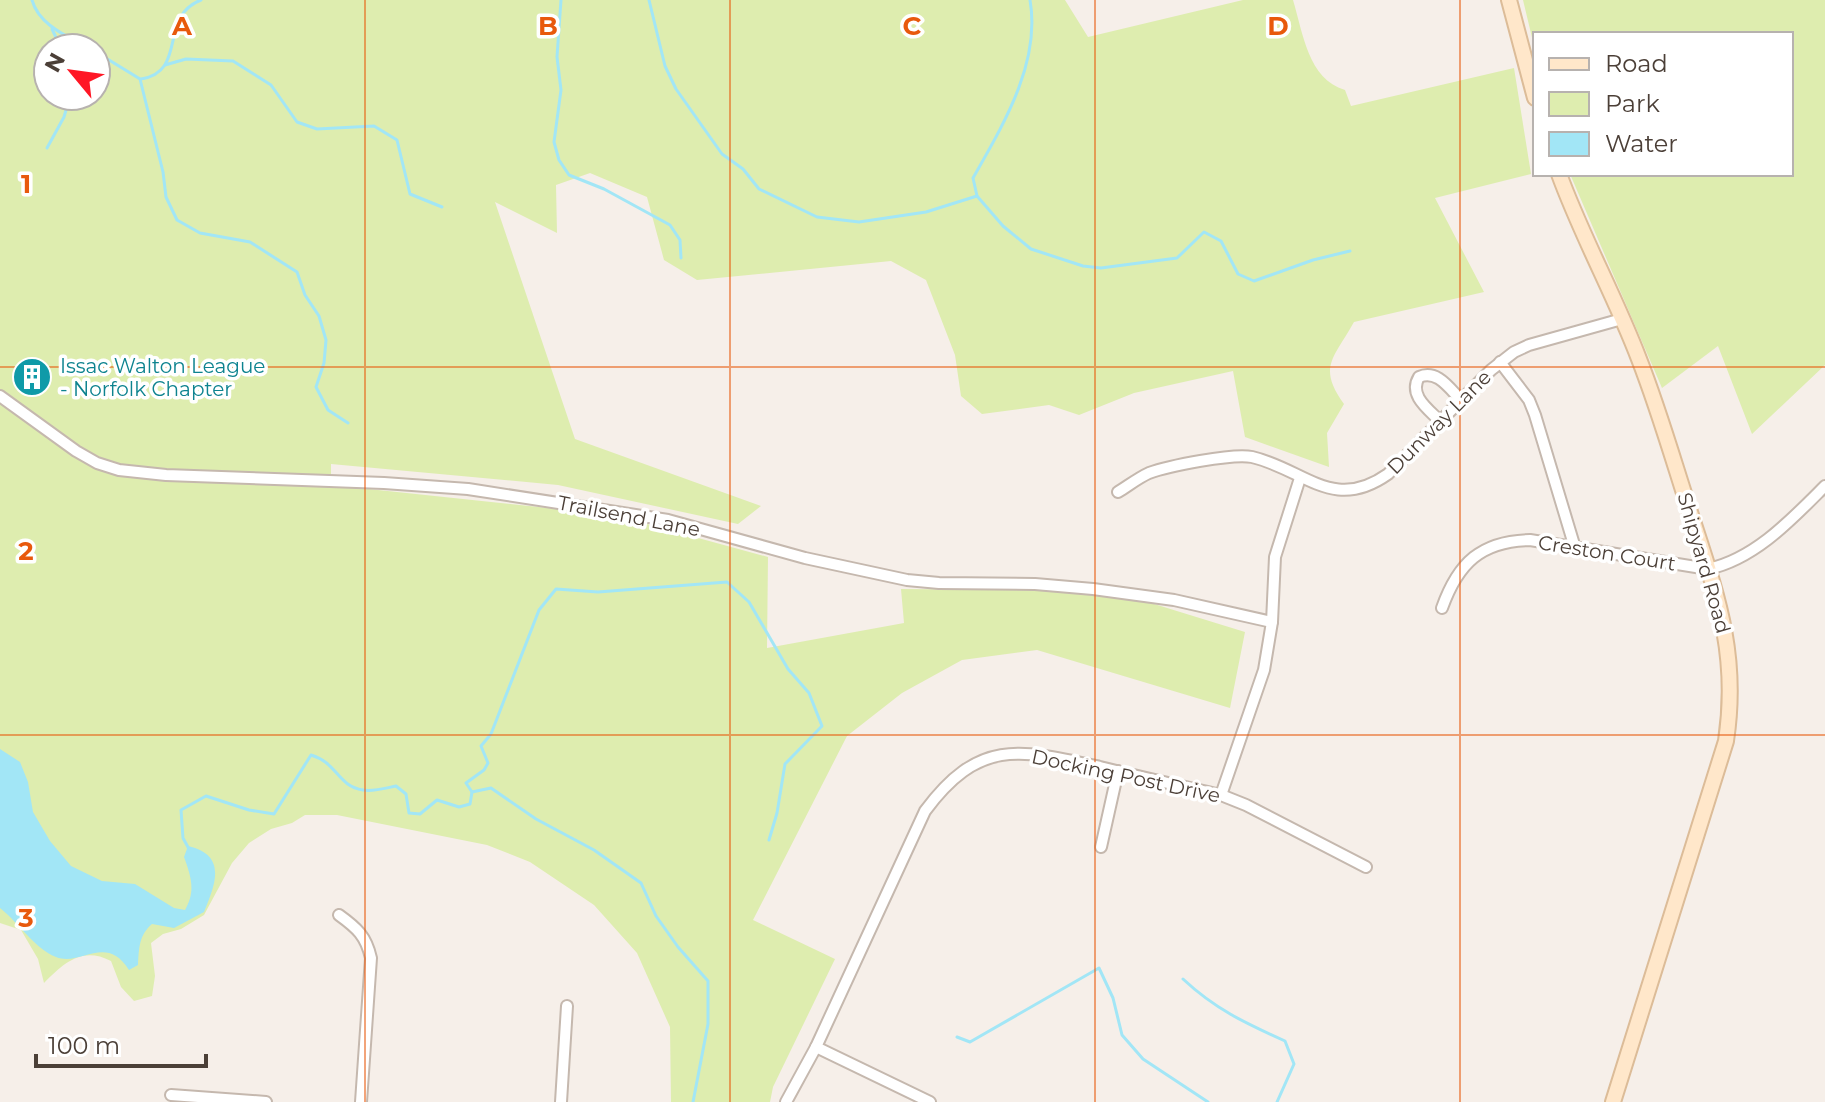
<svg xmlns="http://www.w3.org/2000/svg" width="1825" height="1102" font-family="Montserrat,sans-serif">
	<rect width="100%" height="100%" fill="#f6efe9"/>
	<!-- green -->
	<g fill="#deedaf" fill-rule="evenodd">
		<path d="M 0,0 L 1065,0 L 1088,37 L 1243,0 L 1293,0 C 1303,33 1308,79 1345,90 L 1351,106 L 1514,68 L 1531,174 L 1435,198 L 1484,292 L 1354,322 C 1334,358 1317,367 1344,404 L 1327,433 L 1329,467 L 1245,437 L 1233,371 L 1134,393 L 1079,415 L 1049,405 L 982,414 L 961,396 L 955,355 L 926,280 L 891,261 L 697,280 L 664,260 L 647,197 L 590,173 L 556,185 L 557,233 L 495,202 L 575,439 L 761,506 L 738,524 L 558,485 L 331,464 L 331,485 L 614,515 L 768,557 L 767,648 L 904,623 L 901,589 L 1112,591 L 1245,632 L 1230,708 L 1037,650 L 962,660 L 902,693 L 847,736 L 753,920 L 835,959 L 773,1087 L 770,1102 L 671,1102 L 670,1027 L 637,953 L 594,905 L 530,862 L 487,845 L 337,815 L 305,815 L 292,823 L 271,829 L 249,843 L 232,863 L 204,915 L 181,929 L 163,934 L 151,943 L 155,976 L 152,996 L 134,1001 L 121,987 L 111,961 C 82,946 64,963 44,983 L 38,959 L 21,930 L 0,923 ZM 48,48 L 96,48 L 96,96 L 48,96 Z"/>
		<polygon points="1523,0 1825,0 1825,365 1752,434 1718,346 1662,388 1570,174 1791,174 1791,34 1535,34 1535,50"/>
	</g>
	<!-- water -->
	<path fill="#a2e6f6" d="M 0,749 L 20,762 L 28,782 L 33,812 L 50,841 L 71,866 L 102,881 L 135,884 L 174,908 L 185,910 C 196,891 191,876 184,857 L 188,846 C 228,855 215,885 204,912 L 174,928 L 152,924 C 139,935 139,948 138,965 L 129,970 C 106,933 81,967 56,957 C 34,948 19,923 0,908 Z"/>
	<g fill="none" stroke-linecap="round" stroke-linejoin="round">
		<!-- stream -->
		<g stroke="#a2e6f6" stroke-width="3">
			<path d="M 32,0 C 39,25 67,36 88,48"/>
			<polyline points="561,0 557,57 561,90 554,142 559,160 569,175 604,189 670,225 680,240 681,258"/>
			<polyline points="649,0 665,66 676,89 722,154 743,169 759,189 817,217 859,222 926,212 977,196"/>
			<path d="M 1030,0 C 1041,63 1003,125 973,178 L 977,196 L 1003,226 L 1031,249 L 1083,266 L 1101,268 L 1177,258 L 1204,232 L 1221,241 L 1238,274 L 1254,281 L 1313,260 L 1350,251"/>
			<polyline points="52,29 61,48"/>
			<polyline points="96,52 140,79 163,172 166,197 177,220 200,233 250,242 297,272 305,295 319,316 326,340 324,363 316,387 328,410 348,423"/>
			<polyline points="165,65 186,59 233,61 271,85 297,122 317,129 374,126 397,140 410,194 442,207"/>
			<path d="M 141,79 C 188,72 158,16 201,0"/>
			<polyline points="47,148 64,117 70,96"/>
			<polyline points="472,792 491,788 536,819 594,850 641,883 656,916 678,947 708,981 708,1024 693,1102"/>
			<path d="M 189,849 L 183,838 L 181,810 L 206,796 L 249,810 L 274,814 L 311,755 C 338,763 337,786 363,790 C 373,792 386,788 396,786 L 406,794 L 409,813 L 420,814 L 437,800 L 459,807 L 470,804 L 472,792 L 466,783 L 484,770 L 488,763 L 481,746 L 491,734 L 539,610 L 556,589 L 598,592 L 727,582 L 749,602 L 788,669 L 809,693 L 822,726 L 785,764 L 777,813 L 769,840"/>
			<path d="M 1183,979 C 1215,1009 1245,1023 1285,1041 L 1294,1064 L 1277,1102"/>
			<polyline points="957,1037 970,1042 1099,968 1113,998 1122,1035 1143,1059 1208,1102"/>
		</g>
		<!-- street casing -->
		<g stroke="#c5b8ae" stroke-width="14">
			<g id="street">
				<polyline points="1500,362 1529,400 1535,415 1575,548"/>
				<polyline points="0,396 76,451 97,463 119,470 166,475 384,483 468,489 668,520 805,558 907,580 939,583 1035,584 1093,589 1174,600 1272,622"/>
				<path d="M 1440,421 C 1428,409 1408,395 1419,377 C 1437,369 1449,388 1461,400"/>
				<path d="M 1118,492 C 1128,486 1138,478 1149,473 C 1168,466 1233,453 1252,457 C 1304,469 1333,513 1388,474 L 1491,370 L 1514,352 L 1529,345 L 1622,319"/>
				<path d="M 1442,608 C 1458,563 1481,541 1530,540 L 1708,569 C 1755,559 1792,519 1825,486"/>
				<polyline points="1221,795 1264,670 1272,622 1275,557 1300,478"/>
				<polyline points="1101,847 1118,771"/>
				<path d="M 339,915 C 357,928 366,936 371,958 L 361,1102"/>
				<polyline points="816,1047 930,1102"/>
				<polyline points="171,1095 266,1102"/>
				<polyline points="561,1102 567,1006"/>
				<path d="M 786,1102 L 816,1047 L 925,811 C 979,738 1020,749 1100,767 C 1140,777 1181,786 1221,795 L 1246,805 L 1366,867"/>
			</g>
		</g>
		<!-- secondary casing -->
		<g stroke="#dcbc98" stroke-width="18">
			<g id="secondary">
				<polyline points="1509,0 1535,98"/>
				<path d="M 1559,174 C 1582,237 1615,296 1639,359 C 1659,410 1674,463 1691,515 C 1717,595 1739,654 1726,741 L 1613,1102"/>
			</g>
		</g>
		<!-- street -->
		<use href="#street" stroke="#fff" stroke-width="10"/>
		<!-- secondary -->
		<use href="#secondary" stroke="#ffe7ca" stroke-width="14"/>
	</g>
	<!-- grid -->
	<path fill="none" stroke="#e8590c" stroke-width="2" stroke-opacity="0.55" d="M 365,0 L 365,1102M 730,0 L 730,1102M 1095,0 L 1095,1102M 1460,0 L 1460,1102M 0,367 L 1825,367M 0,735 L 1825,735"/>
	<!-- icons -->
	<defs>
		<g id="building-disc" transform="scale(2)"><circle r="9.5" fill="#0f9aa8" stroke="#fff"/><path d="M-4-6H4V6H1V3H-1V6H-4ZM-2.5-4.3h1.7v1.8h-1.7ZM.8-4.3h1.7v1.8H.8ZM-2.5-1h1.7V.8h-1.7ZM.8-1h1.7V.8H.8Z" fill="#fff"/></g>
	</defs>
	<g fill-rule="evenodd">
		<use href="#building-disc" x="32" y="377"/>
	</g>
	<g text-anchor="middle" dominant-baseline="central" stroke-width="7" stroke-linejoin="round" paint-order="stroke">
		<!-- culture labels -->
		<g font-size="20" fill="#0d838f" stroke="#fff" text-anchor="start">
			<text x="60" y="366">Issac Walton League<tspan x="60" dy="23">- Norfolk Chapter</tspan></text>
		</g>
		<!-- street labels -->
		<g font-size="20" fill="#4b3f37" stroke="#fff">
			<text transform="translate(1439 422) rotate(-45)">Dunway Lane</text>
			<text transform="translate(629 516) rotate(11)">Trailsend Lane</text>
			<text transform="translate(1607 553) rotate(9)">Creston Court</text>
			<text transform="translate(1704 563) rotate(74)">Shipyard Road</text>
			<text transform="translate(1126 776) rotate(12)">Docking Post Drive</text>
		</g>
	</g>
	<g font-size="26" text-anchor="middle" font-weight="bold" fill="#e8590c" stroke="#fff" stroke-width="7" stroke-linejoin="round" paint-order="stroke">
		<text x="182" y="35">A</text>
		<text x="548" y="35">B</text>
		<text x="912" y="35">C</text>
		<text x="1278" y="35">D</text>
		<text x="26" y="193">1</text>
		<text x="26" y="560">2</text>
		<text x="26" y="927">3</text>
	</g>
	<!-- legend -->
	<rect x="1533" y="32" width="260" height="144" fill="#ffffff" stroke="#b7b2af" stroke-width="2"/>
	<rect x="1549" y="58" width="40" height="12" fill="#ffe7ca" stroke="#b7b2af" stroke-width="2"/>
	<text x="1605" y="72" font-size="24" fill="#4b3f37">Road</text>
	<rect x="1549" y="92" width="40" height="24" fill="#deedaf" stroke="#b7b2af" stroke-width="2"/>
	<text x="1605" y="112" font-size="24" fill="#4b3f37">Park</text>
	<rect x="1549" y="132" width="40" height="24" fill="#a2e6f6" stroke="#b7b2af" stroke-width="2"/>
	<text x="1605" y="152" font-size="24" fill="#4b3f37">Water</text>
	<!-- north arrow -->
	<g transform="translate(72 72) rotate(299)"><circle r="38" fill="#ffffff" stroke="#b7b2af" stroke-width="2"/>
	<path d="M0-6L14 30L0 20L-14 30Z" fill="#ff1725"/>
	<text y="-12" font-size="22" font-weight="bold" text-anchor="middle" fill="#4b3f37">N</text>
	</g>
	<!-- scale -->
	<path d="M36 1054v12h170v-12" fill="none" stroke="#4b3f37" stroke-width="4"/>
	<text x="48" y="1054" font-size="24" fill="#4b3f37" stroke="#ffffff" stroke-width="6" paint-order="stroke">100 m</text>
</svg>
